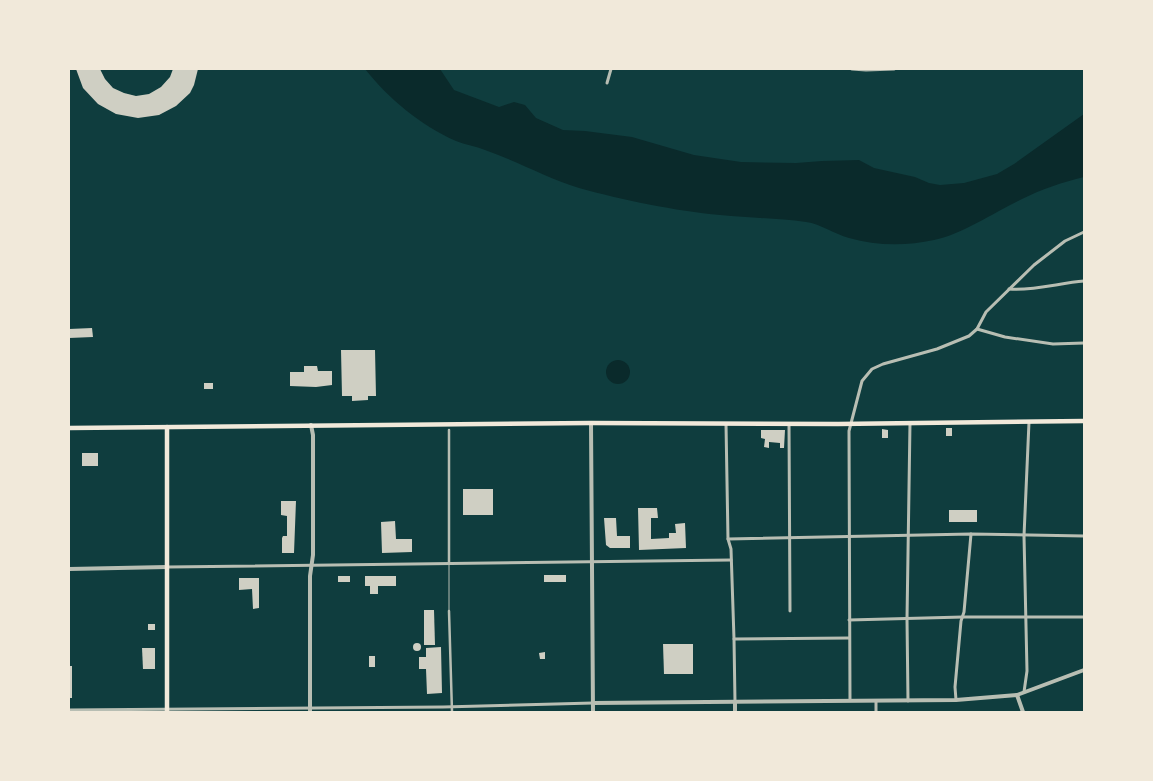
<svg xmlns="http://www.w3.org/2000/svg" width="1153" height="781" font-family="'Fira Sans',sans-serif">
	<rect width="100%" height="100%" fill="#0f3d3e"/>
	<!-- water -->
	<g fill="#0a2a2b">
		<path d="M 365,69 L 440,69 L 454,90 L 499,107 L 514,102 L 525,105 L 536,118 L 563,130 L 585,131 L 632,137 L 694,155 L 741,162 L 796,163 L 822,161 L 859,160 L 874,168 L 915,177 L 929,183 L 940,185 L 964,183 L 997,174 L 1014,164 L 1084,114 L 1084,177 C 1063,182 1042,189 1022,199 C 996,211 963,234 934,240 C 907,246 876,246 849,238 C 834,234 821,224 806,222 C 777,218 749,218 720,215 C 676,211 622,200 579,188 C 547,178 517,161 485,150 C 476,146 465,145 456,141 C 420,125 389,99 365,69 Z"/>
		<circle cx="618" cy="372" r="12"/>
	</g>
	<!-- building -->
	<g fill="#cfcfc3">
		<polygon points="76,69 100,69 105,79 113,88 124,93 136,96 149,94 161,87 170,77 173,69 198,69 194,85 190,93 176,106 159,115 138,118 116,114 98,104 83,88"/>
		<polygon points="92,328 93,337 69,338 69,329"/>
		<polygon points="341,350 375,350 376,396 368,396 368,400 352,401 352,396 342,396"/>
		<polygon points="304,366 317,366 318,371 332,371 332,385 316,387 290,386 290,372 304,372"/>
		<rect x="204" y="383" width="9" height="6"/>
		<rect x="946" y="428" width="6" height="8"/>
		<polygon points="882,429 888,430 888,438 882,438"/>
		<polygon points="761,430 785,430 784,448 780,448 780,443 769,442 769,448 764,447 765,439 761,438"/>
		<rect x="82" y="453" width="16" height="13"/>
		<rect x="463" y="489" width="30" height="26"/>
		<polygon points="281,501 296,501 294,553 282,553 282,538 283,536 287,536 287,516 281,515"/>
		<polygon points="638,508 657,508 658,518 651,518 651,539 669,538 669,533 676,533 675,524 685,523 686,548 639,550"/>
		<rect x="949" y="510" width="28" height="12"/>
		<polygon points="604,518 616,518 617,536 630,536 630,548 610,548 606,545"/>
		<polygon points="395,521 396,539 412,539 412,552 382,553 381,522"/>
		<rect x="544" y="575" width="22" height="7"/>
		<rect x="338" y="576" width="12" height="6"/>
		<polygon points="365,576 396,576 396,586 378,586 378,594 370,594 370,586 365,586"/>
		<polygon points="239,578 259,578 259,608 253,609 252,589 239,590"/>
		<polygon points="424,610 434,610 435,645 424,645"/>
		<rect x="148" y="624" width="7" height="6"/>
		<circle cx="417" cy="647" r="4"/>
		<polygon points="663,644 693,644 693,674 664,674"/>
		<polygon points="441,647 442,693 427,694 426,669 419,669 419,657 426,657 426,648"/>
		<polygon points="142,648 155,648 155,669 143,669"/>
		<polygon points="545,652 545,659 540,659 539,653"/>
		<rect x="369" y="656" width="6" height="11"/>
		<rect x="69" y="666" width="3" height="32"/>
	</g>
	<g fill="none" stroke-linecap="round" stroke-linejoin="round">
		<!-- service -->
		<polyline stroke="#b8beb3" stroke-width="1" points="449,564 449,610"/>
		<!-- pedestrian -->
		<g stroke="#b8beb3" stroke-width="2.5">
			<polyline points="449,563 449,430"/>
			<polyline points="449,611 452,712"/>
		</g>
		<!-- minor -->
		<g stroke="#b8beb3" stroke-width="3">
			<polyline points="852,69 866,70 894,69"/>
			<polyline points="607,83 611,69"/>
			<path d="M 1009,289 C 1034,291 1059,283 1084,281"/>
			<polyline points="977,329 1005,337 1053,344 1084,343"/>
			<polyline points="726,424 728,539 731,549 734,639 735,702"/>
			<polyline points="789,424 790,611"/>
			<polyline points="728,539 971,534 1084,536"/>
			<polyline points="167,567 731,560"/>
			<polyline points="849,620 963,617 1084,617"/>
			<polyline points="734,639 849,638"/>
			<polyline points="1024,692 1027,671 1024,536 1029,422"/>
			<polyline points="850,700 849,431 862,381 872,369 883,364 937,349 969,336 977,329 986,312 1034,265 1065,241 1084,232"/>
			<polyline points="956,700 955,687 961,621 964,612 971,534"/>
			<polyline points="908,701 907,619 910,423"/>
			<polyline points="69,710 443,707 593,703"/>
			<polyline points="876,712 876,701"/>
		</g>
		<!-- tertiary -->
		<g stroke="#b8beb3" stroke-width="4">
			<polyline points="591,423 593,712"/>
			<polyline points="69,569 167,567"/>
			<polyline points="1017,695 1023,712"/>
			<polyline points="735,702 735,712"/>
			<polyline points="593,703 956,700 1017,695 1084,670"/>
			<polyline points="310,712 310,576 313,555 313,435 311,425"/>
		</g>
		<!-- secondary -->
		<g stroke="#f1e9da" stroke-width="4.5">
			<polyline points="69,428 591,423 838,424 1084,421"/>
			<polyline points="167,712 167,427"/>
		</g>
	</g>
	<!-- border -->
	<rect width="1153" height="781" fill="none" stroke="#f1e9da" stroke-width="140"/>
</svg>
